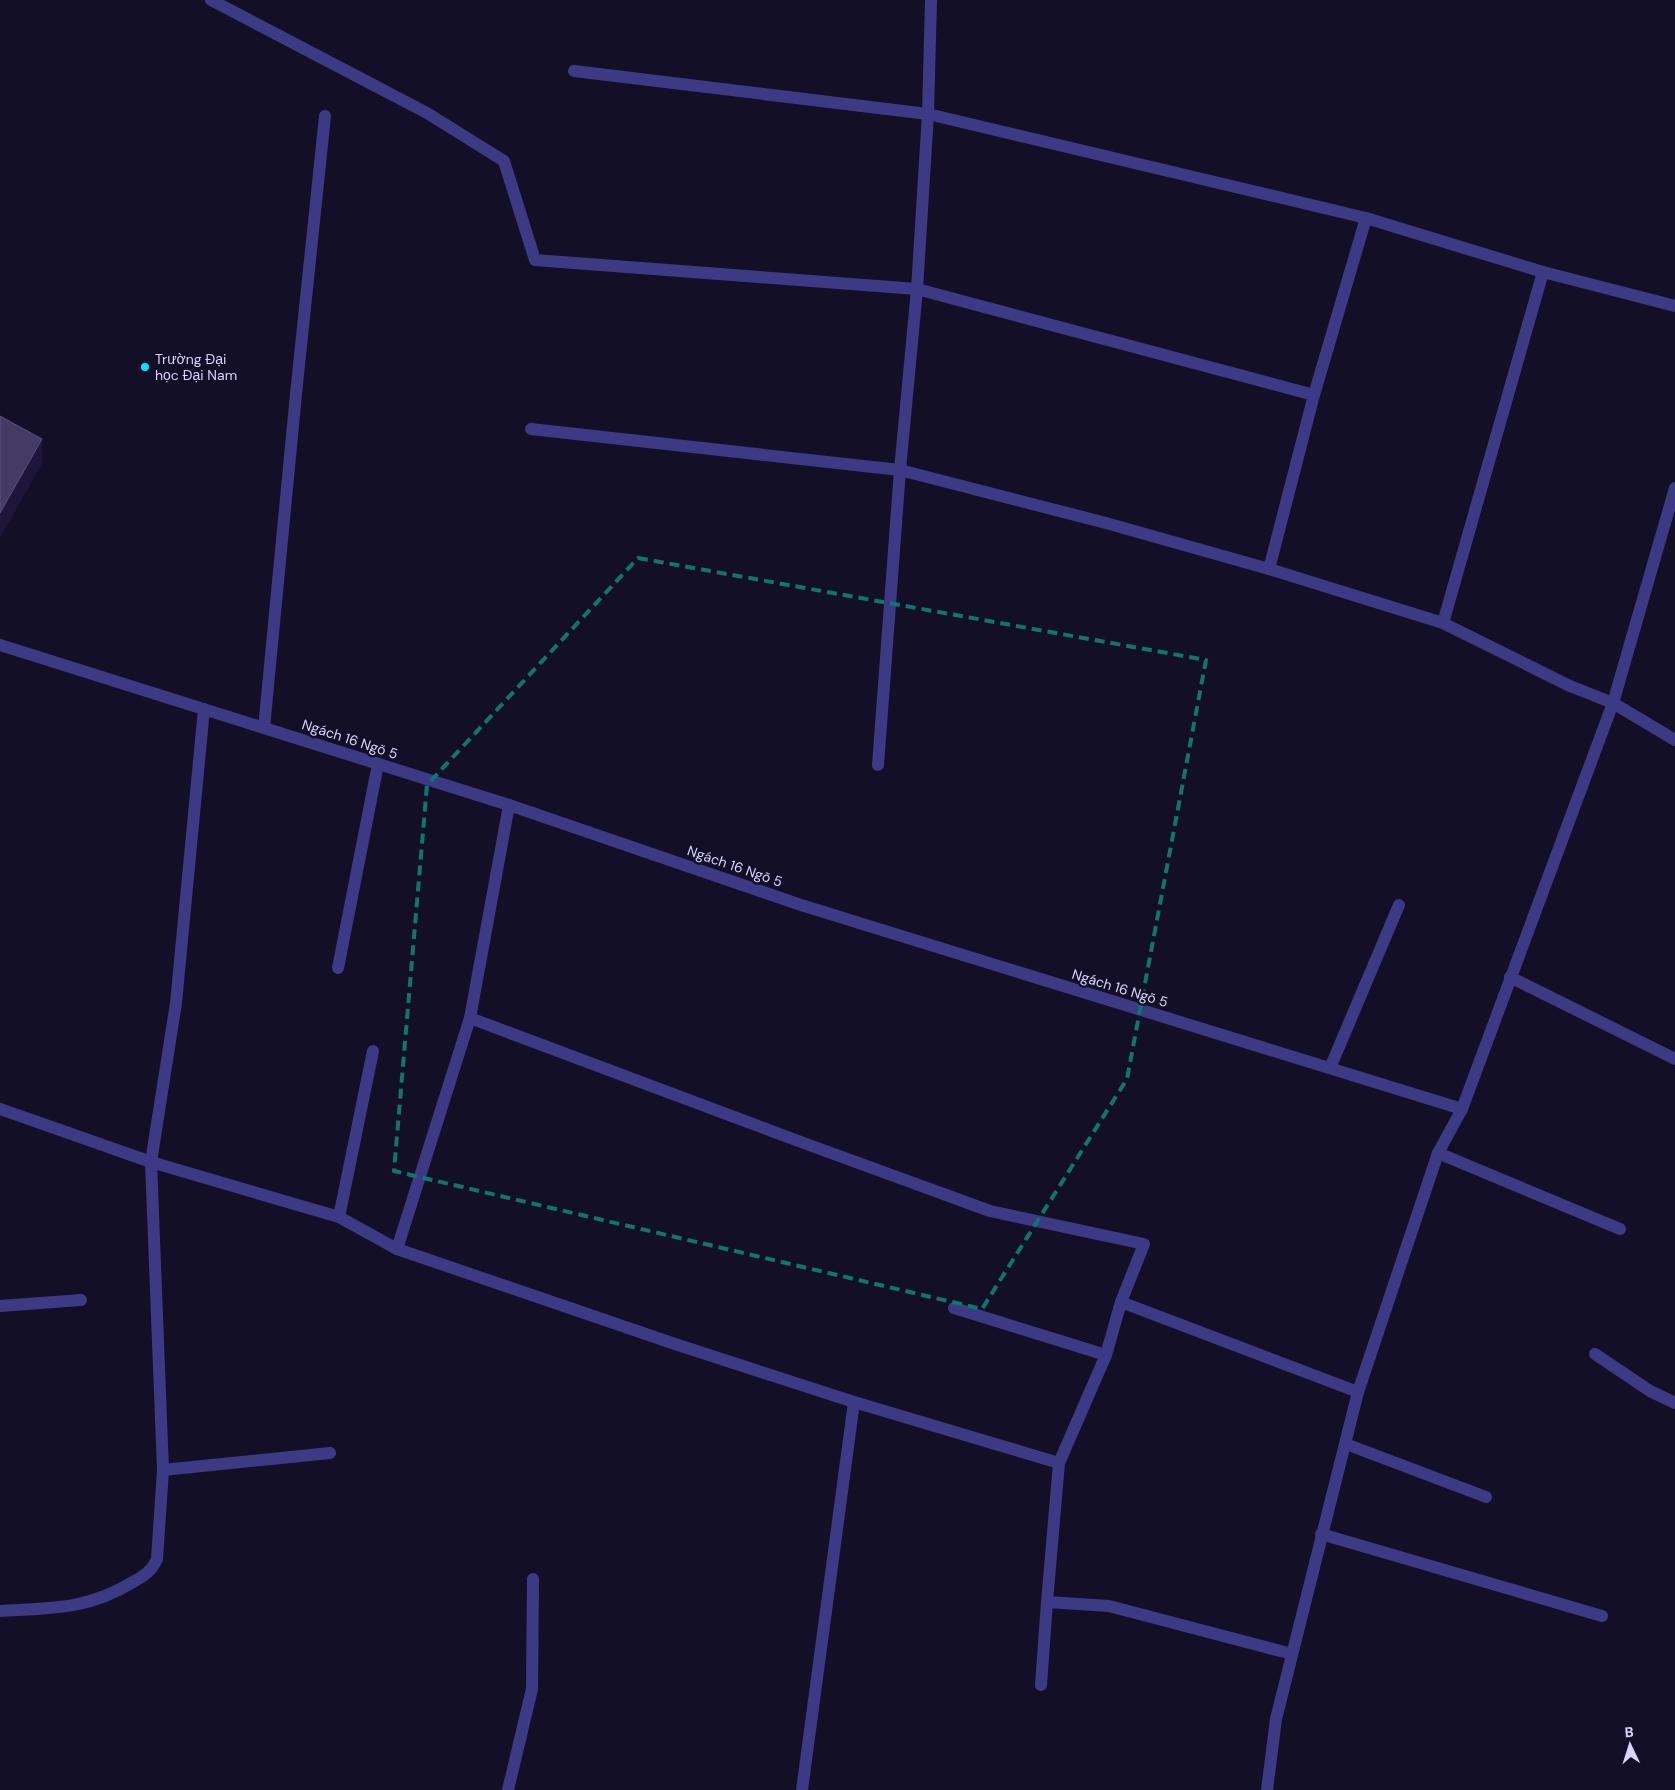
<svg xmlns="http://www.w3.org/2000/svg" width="1675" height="1790" font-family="'DM Sans',sans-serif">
	<rect width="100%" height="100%" fill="#130f26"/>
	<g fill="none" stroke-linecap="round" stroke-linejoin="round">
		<!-- lane -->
		<g stroke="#3d3a85" stroke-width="12">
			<polyline points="211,0 427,113 504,161 535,260 917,289 1314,395"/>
			<polyline points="574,71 928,114 1366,218 1543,272 1675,306"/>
			<polyline points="531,429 900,470 1106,523 1269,569 1443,623 1570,686 1613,703 1675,740"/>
			<polyline points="1269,569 1314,395 1366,218"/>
			<polyline points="1443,623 1543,272"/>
			<polyline points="0,645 509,805 801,905 1462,1109"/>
			<polyline points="204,709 176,1003 151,1162 163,1470 330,1453"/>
			<polyline points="264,728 296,394 325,116"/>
			<polyline points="878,765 900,470 917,289 928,114 931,0"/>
			<polyline points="509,805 470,1018 801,1142 990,1211 1144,1244 1121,1302"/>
			<polyline points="338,968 378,764"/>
			<polyline points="1510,977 1675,1059"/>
			<polyline points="1330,1068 1399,905"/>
			<polyline points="0,1109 151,1162 339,1217 397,1249 675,1344 854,1402 1059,1463"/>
			<polyline points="1438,1153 1620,1229"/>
			<polyline points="339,1217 373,1051"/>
			<polyline points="397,1249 470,1018"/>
			<polyline points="0,1306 81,1300"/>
			<polyline points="954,1308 1106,1355"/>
			<polyline points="1595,1354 1650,1391 1675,1403"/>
			<polyline points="1346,1444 1486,1497"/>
			<polyline points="1321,1534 1602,1616"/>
			<path d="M 0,1611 C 51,1608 87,1610 133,1582 C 144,1576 152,1571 157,1559 L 163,1470"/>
			<polyline points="1292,1654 1109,1606 1047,1602 1059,1463 1106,1355 1121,1302 1358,1392"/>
			<polyline points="1041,1685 1047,1602"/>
			<polyline points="508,1790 532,1689 533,1579"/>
			<polyline points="802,1790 854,1402"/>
			<polyline points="1267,1790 1276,1719 1358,1392 1438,1153 1462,1109 1613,703 1675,488"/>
		</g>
	</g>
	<!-- shaded-wall -->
	<polygon fill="#1d163a" points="42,439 42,464 0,538 0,513"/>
	<!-- building -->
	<polygon fill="#433a66" stroke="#5a527e" points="0,416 42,439 0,513"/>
	<!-- marked area -->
	<path fill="none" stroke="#0f766e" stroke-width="4" stroke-dasharray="10 6" stroke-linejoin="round" d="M 638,558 L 1206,660 L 1127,1079 L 982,1309 L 394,1171 L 427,785 Z"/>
	<!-- markers -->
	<circle fill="#00e5ff" stroke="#130f26" stroke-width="2" cx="145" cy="367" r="5"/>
	<g text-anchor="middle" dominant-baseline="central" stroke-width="5" stroke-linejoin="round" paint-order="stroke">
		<!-- poi labels -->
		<g font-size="14" fill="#d9d4ff" stroke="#130f26" text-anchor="start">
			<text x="155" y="359">Trường Đại<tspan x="155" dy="16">học Đại Nam</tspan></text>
		</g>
		<!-- street labels -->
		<g font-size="14" fill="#d9d4ff" stroke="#130f26">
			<text transform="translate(350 739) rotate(18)">Ngách 16 Ngõ 5</text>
			<text transform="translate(735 866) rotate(19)">Ngách 16 Ngõ 5</text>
			<text transform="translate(1120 988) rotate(17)">Ngách 16 Ngõ 5</text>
		</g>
	</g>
	<!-- north arrow -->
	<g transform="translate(1630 1745) rotate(356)" stroke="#130f26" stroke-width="4" paint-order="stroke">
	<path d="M0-4L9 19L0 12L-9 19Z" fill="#d9d4ff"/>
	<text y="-8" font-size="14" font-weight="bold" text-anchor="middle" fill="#d9d4ff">B</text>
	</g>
</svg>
